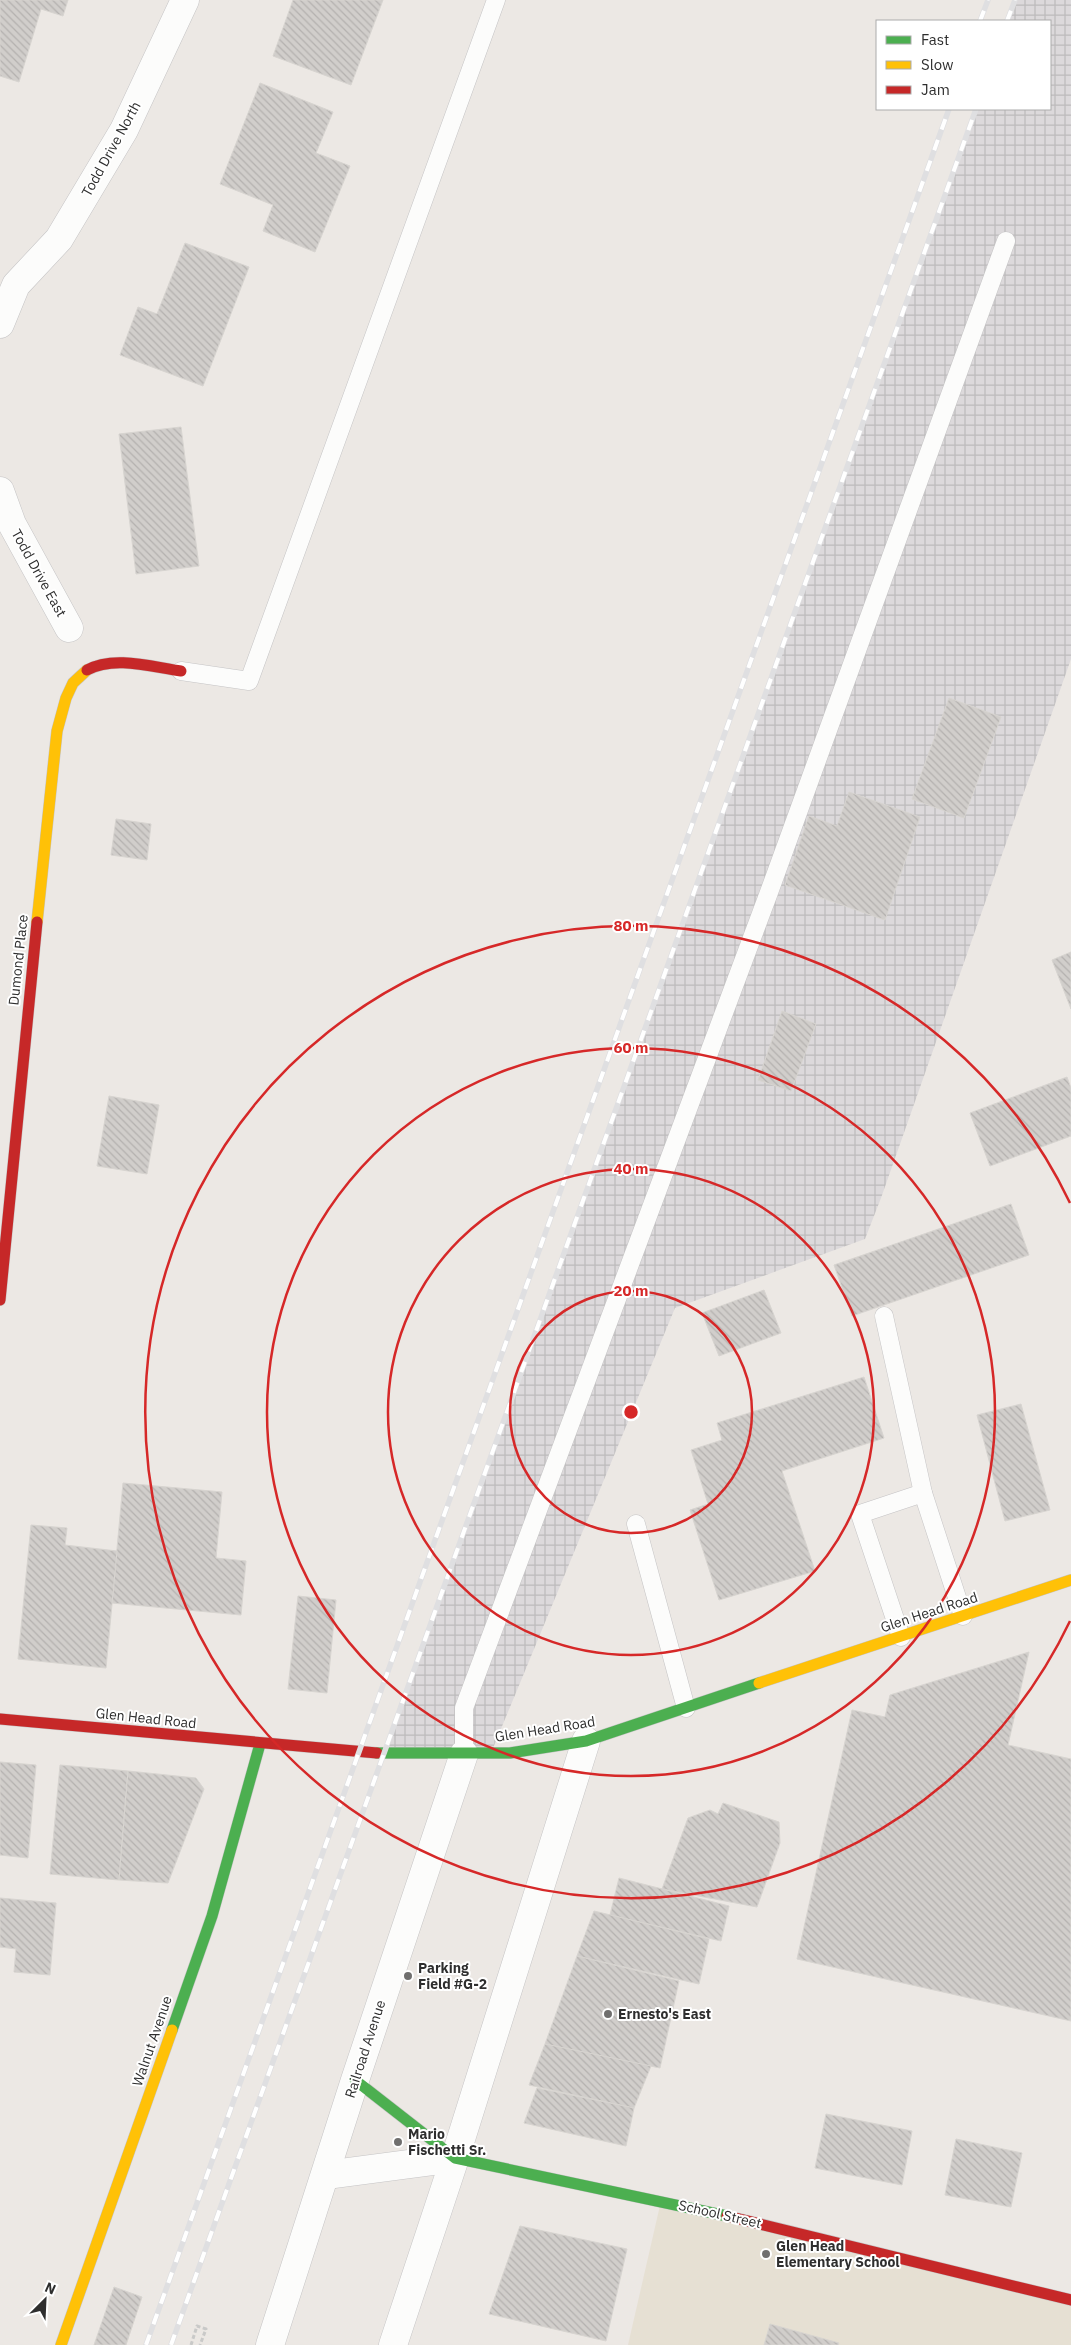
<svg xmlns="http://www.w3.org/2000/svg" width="1071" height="2345" font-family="'IBM Plex Sans',sans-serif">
	<defs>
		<pattern id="industrial-grid" width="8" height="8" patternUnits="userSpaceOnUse" patternTransform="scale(1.25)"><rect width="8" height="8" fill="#dcd9db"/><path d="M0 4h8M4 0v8" fill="none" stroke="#bdbbbc"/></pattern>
		<pattern id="building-back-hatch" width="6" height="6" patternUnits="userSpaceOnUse" patternTransform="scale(1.25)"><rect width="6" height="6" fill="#d1cecb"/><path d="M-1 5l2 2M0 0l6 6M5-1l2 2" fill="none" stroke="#b4b1af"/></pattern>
	</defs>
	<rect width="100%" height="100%" fill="#ece8e4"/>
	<!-- industrial -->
	<polygon fill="url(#industrial-grid)" points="1015,0 1071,0 1071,659 881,1198 865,1239 675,1308 491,1753 383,1754 975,109 1050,109 1050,21 1007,21"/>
	<!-- education -->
	<polygon fill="#e6e0d3" points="661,2201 1071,2300 1071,2345 628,2345"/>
	<!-- building -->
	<g fill="url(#building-back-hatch)" stroke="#d7d4d0">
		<polygon points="0,0 68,0 63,16 41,9 19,82 0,76"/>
		<polygon points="293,0 383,0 351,85 273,56"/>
		<polygon points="260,83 333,112 316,153 350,166 315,252 263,231 273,205 220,184"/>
		<polygon points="185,243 249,267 203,386 120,355 138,307 157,314"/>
		<polygon points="181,427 199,566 136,574 119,434"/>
		<polygon points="949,698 1001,717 964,818 912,799"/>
		<polygon points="849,792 920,817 885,920 785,885 809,816 837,826"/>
		<polygon points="116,819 151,824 147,860 111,855"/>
		<polygon points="1071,952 1071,1009 1052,960"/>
		<polygon points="782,1011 816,1024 791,1091 758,1080"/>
		<polygon points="1067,1077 1071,1088 1071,1136 990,1166 970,1113"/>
		<polygon points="109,1096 159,1105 147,1174 97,1166"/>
		<polygon points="1011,1204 1029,1255 852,1316 834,1265"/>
		<polygon points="764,1290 781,1333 719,1356 702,1313"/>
		<polygon points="864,1377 884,1438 782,1471 815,1571 719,1600 690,1510 708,1504 691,1450 722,1440 717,1423"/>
		<polygon points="1021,1404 1050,1510 1005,1521 977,1415"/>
		<polygon points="123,1483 222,1492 216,1558 246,1561 241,1615 112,1603"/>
		<polygon points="31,1525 67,1528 65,1545 117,1551 106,1668 18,1659"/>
		<polygon points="298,1596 336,1600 327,1693 288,1689"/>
		<polygon points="1029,1652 1008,1745 1071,1759 1071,2021 797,1959 852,1710 885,1717 890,1695"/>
		<polygon points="0,1762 36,1765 28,1858 0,1855"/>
		<polygon points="60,1765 128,1771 119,1880 50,1874"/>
		<polygon points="128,1771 196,1778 204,1789 168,1883 119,1880"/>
		<polygon points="723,1803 779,1822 780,1843 757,1907 662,1889 688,1818 710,1810 718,1814"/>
		<polygon points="619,1878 729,1906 721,1941 610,1915"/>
		<polygon points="0,1898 56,1903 50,1975 14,1972 16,1949 0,1947"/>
		<polygon points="594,1911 709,1939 699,1984 577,1956"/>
		<polygon points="577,1956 679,1981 660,2068 545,2044"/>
		<polygon points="545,2044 651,2066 634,2108 529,2085"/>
		<polygon points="537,2088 634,2108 626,2146 524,2123"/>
		<polygon points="826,2114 912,2131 902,2185 815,2168"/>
		<polygon points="956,2139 1022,2153 1011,2207 945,2195"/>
		<polygon points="520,2226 627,2249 606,2341 489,2314"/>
		<polygon points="114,2287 142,2297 126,2345 94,2345"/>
		<polygon points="770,2324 839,2343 838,2345 764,2345"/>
	</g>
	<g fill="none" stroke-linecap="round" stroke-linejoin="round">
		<!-- lane casing -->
		<g stroke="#c5c4c5" stroke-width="19">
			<g id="lane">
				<polyline points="181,671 249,681 496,0"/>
				<polyline points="884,1316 923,1493"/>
				<polyline points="636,1524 686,1708"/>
				<polyline points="901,1637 860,1514 923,1493 963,1616"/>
				<polyline points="464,1754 464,1708 768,895 1006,241"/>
			</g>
		</g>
		<!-- street casing -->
		<g stroke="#c5c4c5" stroke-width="29">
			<g id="street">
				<polyline points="0,324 16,285 59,239 124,130 185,0"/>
				<polyline points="0,491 12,524 69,628"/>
				<polyline points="326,2175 455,2158"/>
				<polyline points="270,2345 355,2080 464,1754"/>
				<polyline points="393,2345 455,2158 586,1741"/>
			</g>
		</g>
		<!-- fast casing -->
		<g stroke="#c5c4c5" stroke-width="12">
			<g id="fast">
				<polyline points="377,1753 510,1753 586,1741 759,1683"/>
				<polyline points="172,2030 212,1916 260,1744"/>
				<polyline points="355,2080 455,2158 727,2216"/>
			</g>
		</g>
		<!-- slow casing -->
		<g stroke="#c5c4c5" stroke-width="12">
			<g id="slow">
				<polyline points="37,922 57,731 66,698 73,683 87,670"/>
				<polyline points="759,1683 1071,1580"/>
				<polyline points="61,2345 172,2030"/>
			</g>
		</g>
		<!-- jam casing -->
		<g stroke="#c5c4c5" stroke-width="12">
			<g id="jam">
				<path d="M 87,670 C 114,655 152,667 181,671"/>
				<polyline points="0,1300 37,922"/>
				<polyline points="0,1719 377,1753"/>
				<polyline points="727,2216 1071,2300"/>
			</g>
		</g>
		<!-- path -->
		<polyline stroke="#c9c9c8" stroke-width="3" stroke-dasharray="4 2.5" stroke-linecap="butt" points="191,2345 197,2326 206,2329 200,2345"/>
		<!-- lane -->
		<use href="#lane" stroke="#fcfcfb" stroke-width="18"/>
		<!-- street -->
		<use href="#street" stroke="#fcfcfb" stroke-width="28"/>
		<!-- fast -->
		<use href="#fast" stroke="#4caf50" stroke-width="11"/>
		<!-- slow -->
		<use href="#slow" stroke="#ffc107" stroke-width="11"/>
		<!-- jam -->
		<use href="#jam" stroke="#c62828" stroke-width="11"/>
		<!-- rail casing -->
		<g stroke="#dfdfe1" stroke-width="5.5">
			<g id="rail">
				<polyline points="980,21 988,0"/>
				<polyline points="1007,21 1015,0"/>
				<polyline points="146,2345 949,109"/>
				<polyline points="171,2345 976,109"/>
			</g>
		</g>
		<!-- rail -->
		<use href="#rail" stroke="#fff" stroke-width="4" stroke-dasharray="11" stroke-linecap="butt"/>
	</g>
	<!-- distance rings -->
	<g fill="none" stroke="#d62828" stroke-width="2.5">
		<circle cx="631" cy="1412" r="121"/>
		<circle cx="631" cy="1412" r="243"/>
		<circle cx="631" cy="1412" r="364"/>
		<path d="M1070 1621A486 486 0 1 1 1070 1203"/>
	</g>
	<!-- markers -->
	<g fill="#706f6e" stroke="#fff" stroke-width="2">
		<circle cx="408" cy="1976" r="5"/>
		<circle cx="608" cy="2014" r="5"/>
		<circle cx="398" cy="2142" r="5"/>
		<circle cx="766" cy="2254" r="5"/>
	</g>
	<g text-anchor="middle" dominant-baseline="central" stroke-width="4" stroke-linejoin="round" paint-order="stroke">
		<!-- street labels -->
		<g font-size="14" fill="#2e2e2e" stroke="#fff">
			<text transform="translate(111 149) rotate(-61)">Todd Drive North</text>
			<text transform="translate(39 573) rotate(61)">Todd Drive East</text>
			<text transform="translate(18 960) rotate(-84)">Dumond Place</text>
			<text transform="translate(929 1612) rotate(-18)">Glen Head Road</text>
			<text transform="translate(146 1718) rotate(6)">Glen Head Road</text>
			<text transform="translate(545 1729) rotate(-9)">Glen Head Road</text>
			<text transform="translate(152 2041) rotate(-71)">Walnut Avenue</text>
			<text transform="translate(365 2049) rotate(-72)">Railroad Avenue</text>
			<text transform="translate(720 2214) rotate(13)">School Street</text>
		</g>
		<!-- poi labels -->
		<g font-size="14" font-weight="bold" fill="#2e2e2e" stroke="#fff" text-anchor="start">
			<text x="418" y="1968">Parking<tspan x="418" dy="16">Field #G-2</tspan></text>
			<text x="618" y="2014">Ernesto's East</text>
			<text x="408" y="2134">Mario<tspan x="408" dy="16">Fischetti Sr.</tspan></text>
			<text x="776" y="2246">Glen Head<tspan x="776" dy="16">Elementary School</tspan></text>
		</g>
	</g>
	<circle cx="631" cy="1412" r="8" fill="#d62828" stroke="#fff" stroke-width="2.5"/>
	<g font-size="15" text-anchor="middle" font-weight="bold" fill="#d62828" stroke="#fff" stroke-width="4" stroke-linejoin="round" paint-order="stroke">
		<text x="631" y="931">80 m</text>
		<text x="631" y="1053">60 m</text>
		<text x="631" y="1174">40 m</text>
		<text x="631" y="1296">20 m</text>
	</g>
	<!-- legend -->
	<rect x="876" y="20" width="175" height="90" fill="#ffffff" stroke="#ababab"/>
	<rect x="886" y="36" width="25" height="8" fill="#4caf50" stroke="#ababab"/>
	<text x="921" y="45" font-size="15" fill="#2e2e2e">Fast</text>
	<rect x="886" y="61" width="25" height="8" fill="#ffc107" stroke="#ababab"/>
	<text x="921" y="70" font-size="15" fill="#2e2e2e">Slow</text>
	<rect x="886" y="86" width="25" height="8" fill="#c62828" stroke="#ababab"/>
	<text x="921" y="95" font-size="15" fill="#2e2e2e">Jam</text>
	<!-- north arrow -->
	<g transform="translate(45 2300) rotate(24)" stroke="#ffffff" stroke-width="4" paint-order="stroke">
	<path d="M0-4L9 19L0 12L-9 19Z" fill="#2e2e2e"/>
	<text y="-8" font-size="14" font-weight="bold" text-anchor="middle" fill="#2e2e2e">N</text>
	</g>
</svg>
